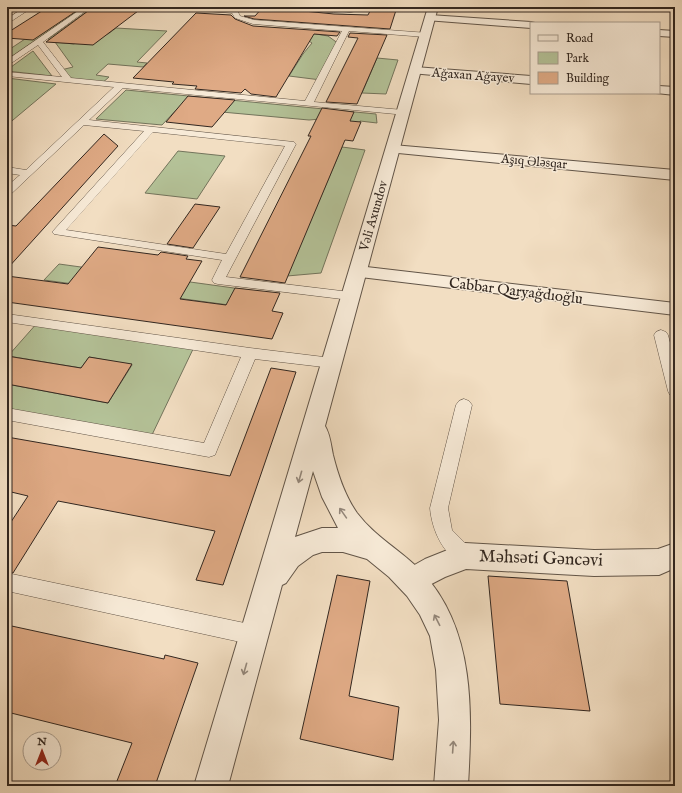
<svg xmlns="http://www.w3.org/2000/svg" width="682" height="793" font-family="'IM FELL English',serif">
	<rect width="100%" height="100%" fill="#f2dec2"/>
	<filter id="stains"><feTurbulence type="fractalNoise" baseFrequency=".005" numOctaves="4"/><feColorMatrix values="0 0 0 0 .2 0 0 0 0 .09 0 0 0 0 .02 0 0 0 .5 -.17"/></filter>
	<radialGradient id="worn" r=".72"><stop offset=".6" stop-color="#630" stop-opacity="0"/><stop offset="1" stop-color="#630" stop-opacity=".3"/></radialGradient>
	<!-- green -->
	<g fill="#b4c298" stroke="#73745c">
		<polygon points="73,7 88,7 17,56 7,56 7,51"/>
		<polygon points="92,8 110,10 55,42 74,44 90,32 108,34 116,28 167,31 137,62 147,63 143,67 108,64 96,75 109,77 101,84 68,80 61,70 73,67 55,42 48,39"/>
		<polygon points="310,33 328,36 339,44 321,80 289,76 303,54 312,43 306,39"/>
		<polygon points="33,51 52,76 7,71 7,70"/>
		<polygon points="377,58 398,60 386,94 362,93"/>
		<polygon points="7,78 56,84 7,125"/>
		<polygon points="126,90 376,114 377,123 360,121 359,125 321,119 309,120 178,108 162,125 96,119"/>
		<polygon points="342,147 365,150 321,273 287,276"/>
		<polygon points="178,151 225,156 197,199 145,193"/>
		<polygon points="59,264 263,292 251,308 44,280"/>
		<polygon points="38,322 195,345 150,439 7,414 7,384 108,403 132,365 89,357 81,368 8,356"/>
	</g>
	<!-- building -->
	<g fill="#dfaa85" stroke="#322720">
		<polygon points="48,7 81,8 33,40 7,38 7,33"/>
		<polygon points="263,7 334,14 368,15 372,7 397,7 390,29 254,19 244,16 255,16"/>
		<polygon points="92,8 138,11 93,45 46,42"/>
		<polygon points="196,13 231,15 235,19 253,26 340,32 337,36 314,34 276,97 251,94 245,89 241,93 195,89 197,86 172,84 174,82 133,78"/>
		<polygon points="350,33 387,35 357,104 326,102 358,38 348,37"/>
		<polygon points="188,96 235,100 212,127 166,122"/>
		<polygon points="322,108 354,112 350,121 361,122 353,141 345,140 285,283 240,277 311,136 308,136"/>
		<polygon points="104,134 118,146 7,269 7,225 16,226"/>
		<polygon points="195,204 220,207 193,248 167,244"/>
		<polygon points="98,247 158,255 161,252 188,256 186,259 202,261 180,299 226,305 235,288 280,293 272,311 283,313 272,339 7,302 7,276 68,284"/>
		<polygon points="7,356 81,368 89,357 132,364 108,403 7,384"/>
		<polygon points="271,368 296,372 223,585 196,580 215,531 58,501 13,573 7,572 7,528 28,496 7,491 7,437 230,476"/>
		<polygon points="337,575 370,581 349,696 399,707 393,760 300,739"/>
		<polygon points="488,576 567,581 590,711 500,704"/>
		<polygon points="7,625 164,659 165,655 198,663 155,786 115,786 132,743 7,712"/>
	</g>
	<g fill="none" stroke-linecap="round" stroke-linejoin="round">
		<!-- service casing -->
		<g stroke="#625548" stroke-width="1">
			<g id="service">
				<polygon points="25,7 33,7 7,24 7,19"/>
				<path d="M 84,7 L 91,7 L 43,42 L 71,78 L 305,101 L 342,31 L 253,24 L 235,18 L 232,13 L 179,9 L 176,7 L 233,9 L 237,7 L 245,7 L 238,12 L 240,16 L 254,20 L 428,33 L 428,37 L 425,37 L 349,31 L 314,102 L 403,110 L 407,113 L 406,115 L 123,88 L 89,120 L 294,142 L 296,144 L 226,277 L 350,292 L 355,293 L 356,296 L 355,299 L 350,300 L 218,284 L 214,283 L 212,280 L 222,260 L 54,234 L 52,232 L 54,230 L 144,131 L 84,125 L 11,194 L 7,195 L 7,186 L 20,175 L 7,173 L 7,167 L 26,170 L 114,87 L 7,76 L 7,72 L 62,77 L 38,45 L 7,66 L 7,60 ZM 153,132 L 285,146 L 226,254 L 66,230 Z"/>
				<path d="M 298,7 L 341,8 L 364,7 C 351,18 317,10 301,9 Z"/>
				<polygon points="7,314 250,348 332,358 337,359 339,363 337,367 332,368 255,359 217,450 215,455 209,457 7,420 7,408 204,443 241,357 7,322"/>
				<polygon points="661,330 666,332 668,335 675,362 675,397 670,395 668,391 654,335 656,332"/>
				<path d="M 464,399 L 469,401 L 472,405 L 448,508 L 452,530 L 472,550 L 474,556 L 472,562 L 465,565 C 443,556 432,530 430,508 L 456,405 L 459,401 Z"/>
				<polygon points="7,573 254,625 261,628 264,635 261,642 254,645 7,591"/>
			</g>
		</g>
		<!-- minor casing -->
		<g stroke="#625548" stroke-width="2">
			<g id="minor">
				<polygon points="430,15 531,22 535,23 531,23 531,28 426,20 425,18 426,16"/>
				<polygon points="659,30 675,31 675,37 659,36"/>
				<polygon points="415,67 531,76 531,84 411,73 409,71 411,69"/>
				<polygon points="659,86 675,87 675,95 656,93 659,93"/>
				<polygon points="393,145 675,170 675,180 388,152 386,149 388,146"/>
				<polygon points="358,266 675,303 675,315 352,276 349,272 352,268"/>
				<polygon points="465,543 594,550 658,549 675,543 675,568 659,575 594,576 466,569 445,577 412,594 402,590 398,581 402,572 425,559"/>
			</g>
		</g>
		<!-- tertiary casing -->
		<g stroke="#625548" stroke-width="2">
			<path id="tertiary" d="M 428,7 L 438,7 L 325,426 C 330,434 331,445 333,455 C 338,475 345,496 357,513 C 375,537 402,551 422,572 C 476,630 472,713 468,786 L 434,786 L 439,720 L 436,670 L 430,636 L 420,615 L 407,596 L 389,577 L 367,559 L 343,552 L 322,552 L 313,555 L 298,566 L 286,583 L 282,585 L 228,786 L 194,786 ZM 313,471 L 322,497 L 338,528 L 322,528 L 295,537 Z"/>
		</g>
		<!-- service -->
		<use href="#service" fill="#f7ead7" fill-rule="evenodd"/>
		<!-- minor -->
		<use href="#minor" fill="#f7ead7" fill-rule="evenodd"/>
		<!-- tertiary -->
		<use href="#tertiary" fill="#f7ead7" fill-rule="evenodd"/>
	</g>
	<!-- one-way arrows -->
	<defs><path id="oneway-shaft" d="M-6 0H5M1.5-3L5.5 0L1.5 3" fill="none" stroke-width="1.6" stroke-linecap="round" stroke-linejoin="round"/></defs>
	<g stroke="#94887c">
		<use href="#oneway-shaft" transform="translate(300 477) rotate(106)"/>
		<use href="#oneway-shaft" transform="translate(343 513) rotate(-125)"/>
		<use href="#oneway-shaft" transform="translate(437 620) rotate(-117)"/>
		<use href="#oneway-shaft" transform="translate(245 669) rotate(106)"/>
		<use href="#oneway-shaft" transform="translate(453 747) rotate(-86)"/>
	</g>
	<g text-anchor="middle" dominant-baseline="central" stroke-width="3" stroke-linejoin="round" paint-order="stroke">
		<!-- far-street labels -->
		<g font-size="13" fill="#322720" stroke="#f7ead7">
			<text transform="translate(473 76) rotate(4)">Ağaxan Ağayev</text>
			<text transform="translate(534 162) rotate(5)">Aşıq Ələsqar</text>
			<text transform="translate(374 216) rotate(-74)">Vəli Axundov</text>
		</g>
		<!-- street labels -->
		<g font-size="15" fill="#322720" stroke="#f7ead7">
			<text transform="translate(516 291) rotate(7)">Cabbar Qaryağdıoğlu</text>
		</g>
		<!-- near-street labels -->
		<g font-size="18" fill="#322720" stroke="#f7ead7">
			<text transform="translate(541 559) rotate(2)">Məhsəti Gəncəvi</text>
		</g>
	</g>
	<!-- margin -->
	<rect width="682" height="793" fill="none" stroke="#f2dec2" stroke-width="24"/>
	<rect x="8" y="8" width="666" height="777" fill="none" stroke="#322720" stroke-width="2"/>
	<rect x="12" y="12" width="658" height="769" fill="none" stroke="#322720"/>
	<!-- legend -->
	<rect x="530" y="22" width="130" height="72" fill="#f7ead7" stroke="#a89c8e"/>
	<rect x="538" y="35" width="20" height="6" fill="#f7ead7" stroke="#a89c8e"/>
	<text x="566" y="42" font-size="12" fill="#322720">Road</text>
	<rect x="538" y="52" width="20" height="12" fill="#b4c298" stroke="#a89c8e"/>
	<text x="566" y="62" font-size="12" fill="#322720">Park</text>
	<rect x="538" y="72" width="20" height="12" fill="#dfaa85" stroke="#a89c8e"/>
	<text x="566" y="82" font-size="12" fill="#322720">Building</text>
	<!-- north arrow -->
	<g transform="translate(42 751)"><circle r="19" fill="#f7ead7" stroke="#a89c8e"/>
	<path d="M0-3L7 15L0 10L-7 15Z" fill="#8f2418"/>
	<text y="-6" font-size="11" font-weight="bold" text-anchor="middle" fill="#322720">N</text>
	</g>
	<rect width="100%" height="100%" filter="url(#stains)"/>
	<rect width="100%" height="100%" fill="url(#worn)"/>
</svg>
